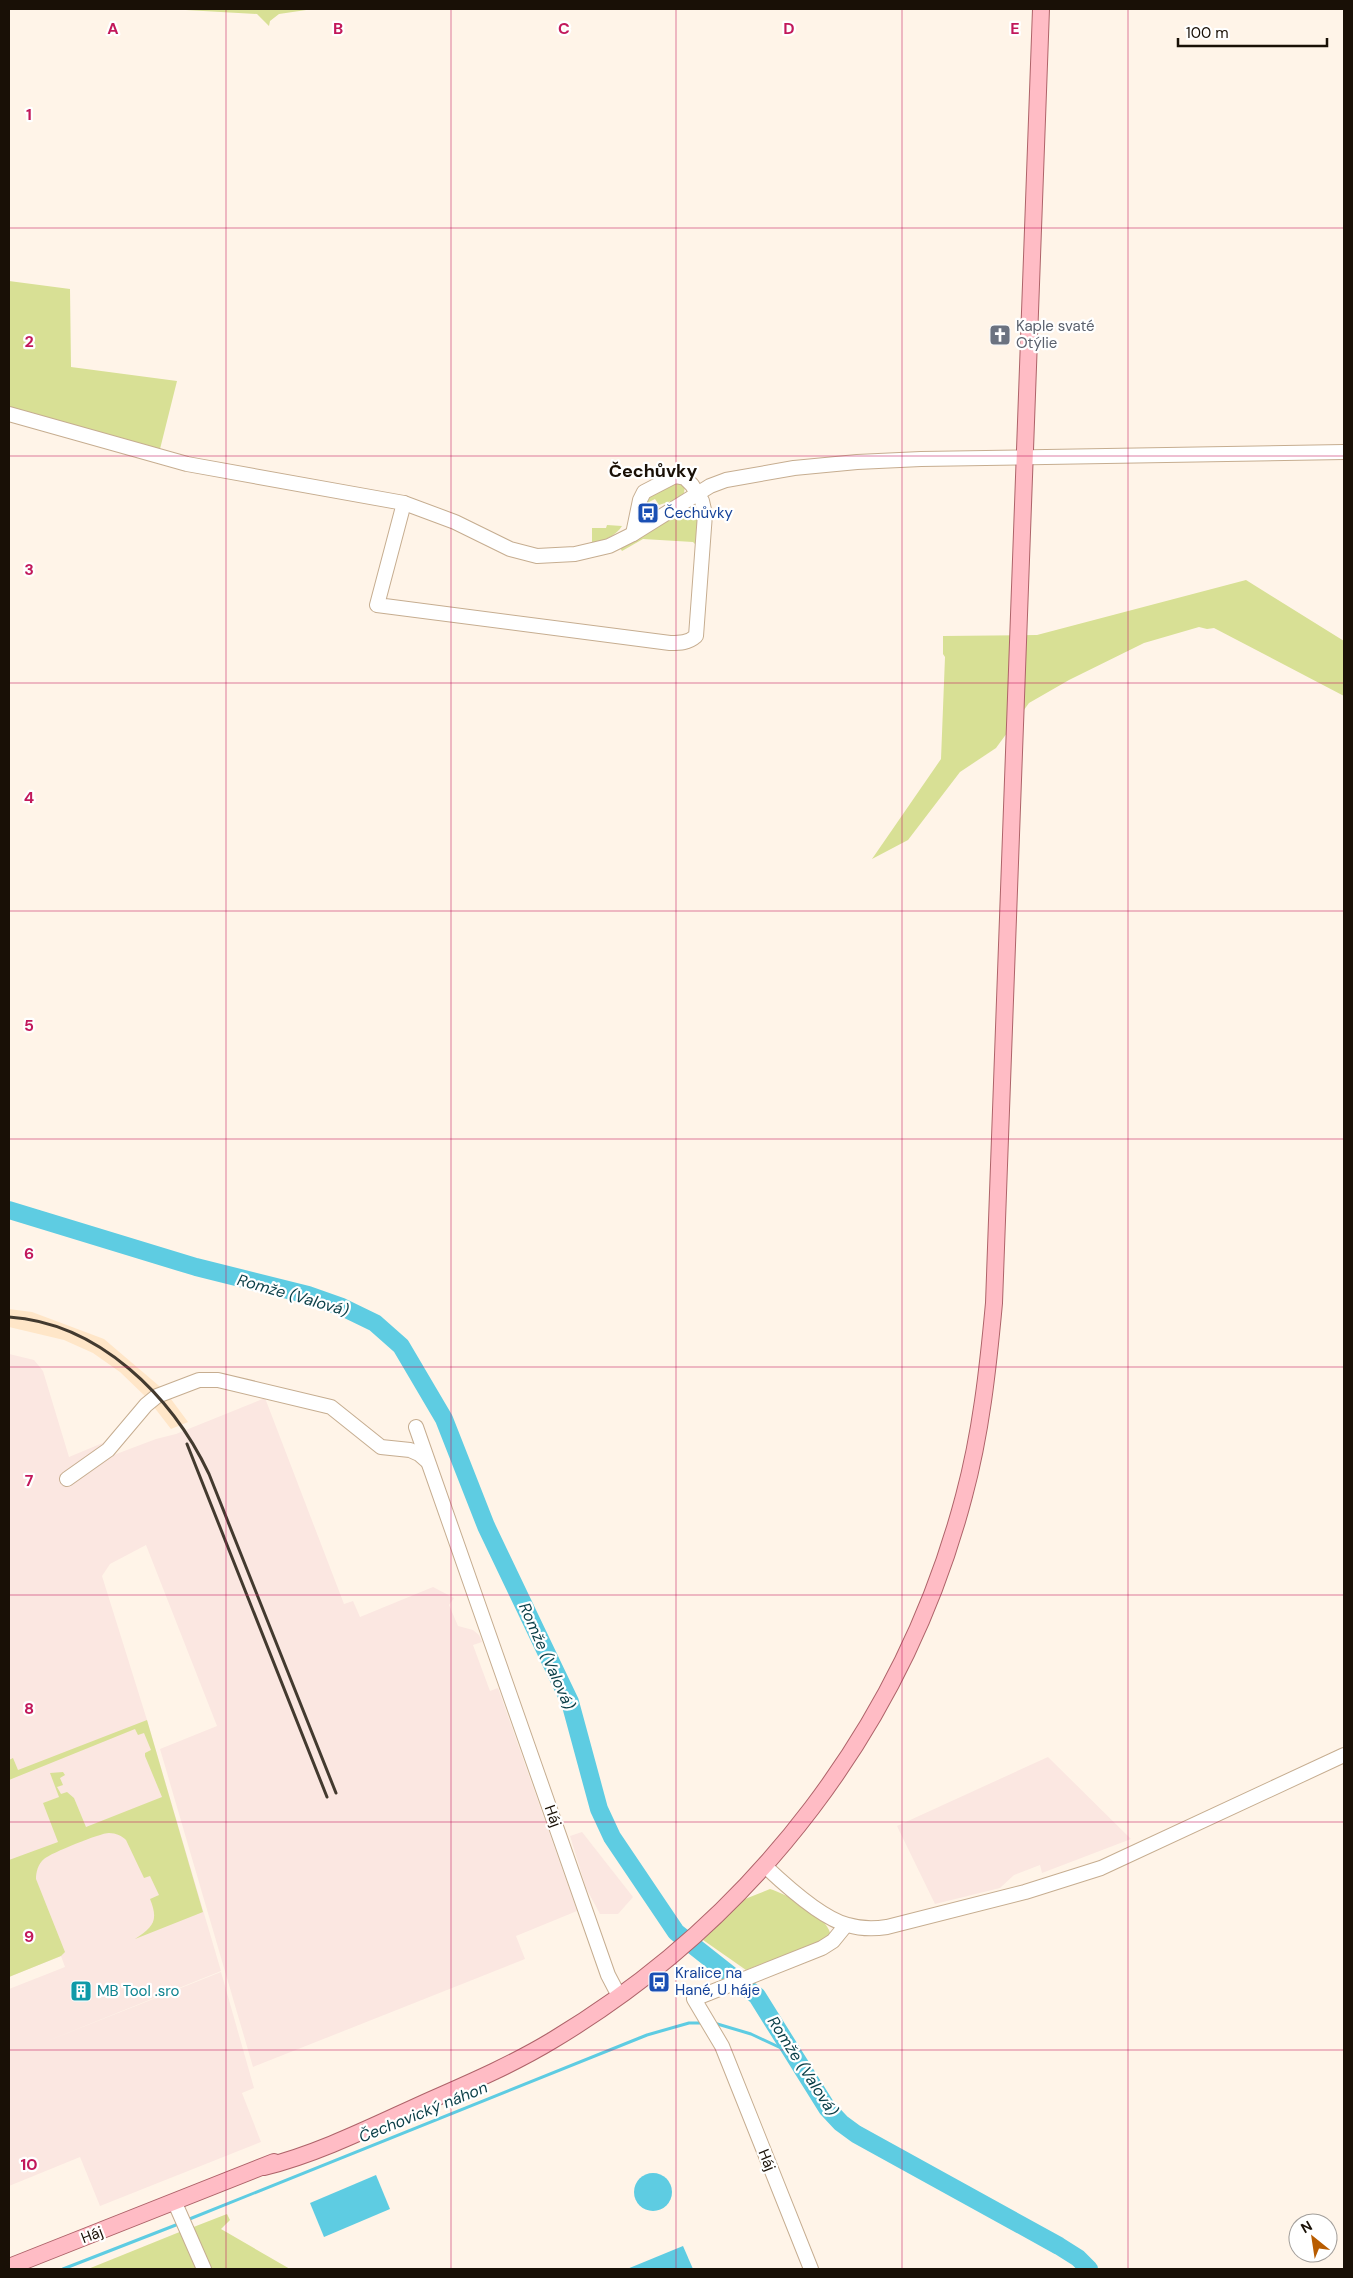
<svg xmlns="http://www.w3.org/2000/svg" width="1353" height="2278" font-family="'DM Sans',sans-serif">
	<rect width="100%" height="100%" fill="#fff4e8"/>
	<!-- built -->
	<polygon fill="#ffe6c8" points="9,1309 32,1312 104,1339 165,1391 188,1422 171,1429 147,1398 120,1372 93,1353 64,1340 9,1327"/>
	<!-- industrial -->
	<g fill="#fbe7e1">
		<polygon points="9,1354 34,1360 43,1371 69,1457 105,1442 111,1456 156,1439 176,1434 265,1398 344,1604 353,1601 360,1617 433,1587 454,1598 449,1605 458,1626 473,1630 479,1635 482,1642 473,1645 490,1691 498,1688 577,1911 516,1936 525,1959 253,2067 160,1749 217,1726 146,1545 110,1564 102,1576 147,1720 221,1971 45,2042 221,1972 254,2088 242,2093 261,2142 100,2206 80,2157 9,2186 9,1989 65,1967 61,1956 9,1977"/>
		<polygon points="1048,1757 1131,1839 1042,1873 1040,1865 1014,1875 1000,1888 935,1904 897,1826"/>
		<polygon points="582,1832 633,1897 618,1914 600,1914 586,1888 570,1836"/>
	</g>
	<!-- green -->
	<g fill="#d8e095">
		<polygon points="168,9 313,9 279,14 270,21 269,26 257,14"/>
		<polygon points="9,281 70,289 71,367 177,381 160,449 9,407"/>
		<polygon points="669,480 685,485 684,493 674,500 659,505 655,499 649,502 652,509 650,510 642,508 647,499"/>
		<polygon points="692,501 698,503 700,549 693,542 643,539 622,551 618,545"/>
		<path d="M 607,525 L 622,526 C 616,536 603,541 592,543 L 592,528 L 606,528 Z"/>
		<polygon points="1246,580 1344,641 1344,696 1214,628 1207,629 1199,627 1144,643 1069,680 1029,703 996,748 960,772 908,840 872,859 941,759 945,657 943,654 943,636 1037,635"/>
		<path d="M 147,1720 L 203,1912 L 135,1939 C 153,1927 159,1921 150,1899 L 159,1895 L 150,1876 L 144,1878 L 126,1840 C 122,1836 116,1833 109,1833 C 100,1833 51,1853 44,1859 C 38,1864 36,1872 36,1879 L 65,1952 L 61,1956 L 9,1977 L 9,1860 L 58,1842 L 43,1803 L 59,1797 L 50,1773 L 63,1772 L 65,1775 L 60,1778 L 63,1785 L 57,1787 L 61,1794 L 67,1792 L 74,1798 L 86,1827 L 162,1797 L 145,1756 L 145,1753 L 151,1750 L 144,1733 L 138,1735 L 135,1729 L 9,1780 L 9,1760 L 13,1758 L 18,1770 Z"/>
		<path d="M 770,1889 C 785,1893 827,1917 830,1933 L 827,1939 L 746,1970 L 703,1940 L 745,1899 Z"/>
		<polygon points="227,2214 230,2220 221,2229 290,2269 210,2269 191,2228"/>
		<polygon points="182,2231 199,2269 88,2269"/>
	</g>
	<!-- water -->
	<g fill="#5ecce2">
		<circle cx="653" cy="2192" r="19"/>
		<polygon points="376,2175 390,2209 324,2237 310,2203"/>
		<polygon points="683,2246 693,2269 627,2269"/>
	</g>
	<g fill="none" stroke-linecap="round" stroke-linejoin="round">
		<!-- stream -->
		<g stroke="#5ecce2" stroke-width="3">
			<polyline points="714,2023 751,2034 796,2055"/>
			<polyline points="187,2220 647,2035 689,2023 703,2023"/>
			<polyline points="63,2269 181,2223"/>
		</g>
		<!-- river -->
		<polyline stroke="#5ecce2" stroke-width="18" points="9,1210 196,1267 308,1295 342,1307 375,1323 401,1346 444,1419 486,1526 570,1702 599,1809 612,1837 676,1932 757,1996 827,2108 841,2123 856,2134 1059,2246 1078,2258 1089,2269"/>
		<!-- minor casing -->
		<g stroke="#c6ad90" stroke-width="16">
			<g id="minor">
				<polyline points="9,414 187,464 404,503 455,522 510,549 537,556 575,554 609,546 633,534 710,486 726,480 794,468 857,462 921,459 1344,452"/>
				<path d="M 404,503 L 377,605 L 670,643 C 680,643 688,643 696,636 L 705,514 L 702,501 L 692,485 L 685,478 L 675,476 L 644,492 L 640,500 L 633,534"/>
				<polyline points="416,1427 608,1975 619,1996"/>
				<polyline points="67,1479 108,1450 146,1405 157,1396 199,1380 218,1380 331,1407 381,1447 410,1450 419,1454 427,1461"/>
				<path d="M 765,1866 C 784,1884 823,1919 848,1925 C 861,1929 874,1929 887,1927 L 1025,1892 L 1101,1868 L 1344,1755"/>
				<polyline points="175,2203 204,2269"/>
				<polyline points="811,2269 722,2046 694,1999 822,1948 833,1941 846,1925"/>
			</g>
		</g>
		<!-- major casing -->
		<g stroke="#ae6369" stroke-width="18">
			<g id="major">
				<path d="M 264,2167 C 321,2153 379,2123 433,2099 C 474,2081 515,2063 553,2040 C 755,1919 904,1724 964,1496 C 981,1433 988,1368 994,1303 L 1041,9"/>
				<polyline points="9,2267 274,2162"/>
			</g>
		</g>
		<!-- minor -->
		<use href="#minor" stroke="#fff" stroke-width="14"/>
		<!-- major -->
		<use href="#major" stroke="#ffbcc5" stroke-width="16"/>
		<!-- rail -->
		<g stroke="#433a2f" stroke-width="3">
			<path d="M 9,1317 C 99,1323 172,1396 209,1474 L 336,1793"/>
			<polyline points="187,1444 327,1797"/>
		</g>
	</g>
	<!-- grid -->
	<path fill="none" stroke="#c2185b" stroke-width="1" stroke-opacity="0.55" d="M 226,9 L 226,2269M 451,9 L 451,2269M 676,9 L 676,2269M 902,9 L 902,2269M 1128,9 L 1128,2269M 9,228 L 1344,228M 9,456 L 1344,456M 9,683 L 1344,683M 9,911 L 1344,911M 9,1139 L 1344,1139M 9,1367 L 1344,1367M 9,1595 L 1344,1595M 9,1822 L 1344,1822M 9,2050 L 1344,2050"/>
	<!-- icons -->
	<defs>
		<g id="church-square" transform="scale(1.125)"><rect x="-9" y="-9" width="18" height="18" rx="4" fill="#6b7280" stroke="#fff"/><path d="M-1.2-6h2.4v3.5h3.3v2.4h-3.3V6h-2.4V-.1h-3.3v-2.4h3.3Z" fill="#fff"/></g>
		<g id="bus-square" transform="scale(1.125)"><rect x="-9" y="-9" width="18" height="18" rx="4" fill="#1a4fb4" stroke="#fff"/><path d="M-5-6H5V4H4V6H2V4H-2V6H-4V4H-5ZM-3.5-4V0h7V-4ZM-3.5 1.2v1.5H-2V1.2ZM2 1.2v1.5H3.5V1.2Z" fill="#fff"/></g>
		<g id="building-square" transform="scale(1.125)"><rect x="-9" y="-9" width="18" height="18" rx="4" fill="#0f9aa8" stroke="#fff"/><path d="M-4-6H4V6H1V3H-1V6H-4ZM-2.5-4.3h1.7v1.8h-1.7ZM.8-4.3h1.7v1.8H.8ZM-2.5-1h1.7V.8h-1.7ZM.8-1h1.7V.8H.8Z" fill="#fff"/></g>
	</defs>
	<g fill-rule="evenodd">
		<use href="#church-square" x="1000" y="335"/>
		<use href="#bus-square" x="648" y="513"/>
		<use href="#bus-square" x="659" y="1982"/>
		<use href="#building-square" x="81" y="1991"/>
	</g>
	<g text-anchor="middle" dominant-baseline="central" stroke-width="4.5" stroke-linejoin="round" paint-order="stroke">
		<!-- worship labels -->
		<g font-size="15" fill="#5b616d" stroke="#fff" text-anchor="start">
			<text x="1016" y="326">Kaple svaté<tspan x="1016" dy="17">Otýlie</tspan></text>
		</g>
		<!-- transit labels -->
		<g font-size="15" fill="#164399" stroke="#fff" text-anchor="start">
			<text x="664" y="513">Čechůvky</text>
			<text x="675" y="1973">Kralice na<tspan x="675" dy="17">Hané, U háje</tspan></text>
		</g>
		<!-- street labels -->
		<g font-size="15" fill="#191006" stroke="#fff">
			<text transform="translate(553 1816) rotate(70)">Háj</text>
			<text transform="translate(767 2160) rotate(68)">Háj</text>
			<text transform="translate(92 2235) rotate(-21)">Háj</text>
		</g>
		<!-- culture labels -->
		<g font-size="15" fill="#0d838f" stroke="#fff" text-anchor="start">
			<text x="97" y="1991">MB Tool .sro</text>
		</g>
		<!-- water labels -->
		<g font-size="16" font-style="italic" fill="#093e47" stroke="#fff">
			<text transform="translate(293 1295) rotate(16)">Romže (Valová)</text>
			<text transform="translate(547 1656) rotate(66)">Romže (Valová)</text>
			<text transform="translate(803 2066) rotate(57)">Romže (Valová)</text>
			<text transform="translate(423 2112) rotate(-22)">Čechovický náhon</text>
		</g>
		<!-- quarter labels -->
		<g font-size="18" font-weight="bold" fill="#191006" stroke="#fff">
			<text x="653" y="471">Čechůvky</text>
		</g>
	</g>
	<g font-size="16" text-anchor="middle" font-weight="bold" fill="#c2185b" stroke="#fff" stroke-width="4.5" stroke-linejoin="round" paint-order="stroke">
		<text x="113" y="34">A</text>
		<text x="338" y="34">B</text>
		<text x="564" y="34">C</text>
		<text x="789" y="34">D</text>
		<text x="1015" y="34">E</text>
		<text x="29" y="120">1</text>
		<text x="29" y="347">2</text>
		<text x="29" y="575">3</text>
		<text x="29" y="803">4</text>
		<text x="29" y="1031">5</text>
		<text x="29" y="1259">6</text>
		<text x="29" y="1486">7</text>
		<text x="29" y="1714">8</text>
		<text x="29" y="1942">9</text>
		<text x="29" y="2170">10</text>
	</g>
	<!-- border -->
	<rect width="1353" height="2278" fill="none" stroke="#191006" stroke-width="20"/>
	<!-- north arrow -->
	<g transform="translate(1313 2238) rotate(330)"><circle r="24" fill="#ffffff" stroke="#a39f9b"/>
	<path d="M0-4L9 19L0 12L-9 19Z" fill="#b85c00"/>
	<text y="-8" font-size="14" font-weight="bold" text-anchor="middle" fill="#191006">N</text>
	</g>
	<!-- scale -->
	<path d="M1178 38v8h149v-8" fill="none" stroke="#191006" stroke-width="2.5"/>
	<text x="1186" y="38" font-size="15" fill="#191006" stroke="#ffffff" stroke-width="4" paint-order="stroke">100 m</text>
</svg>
